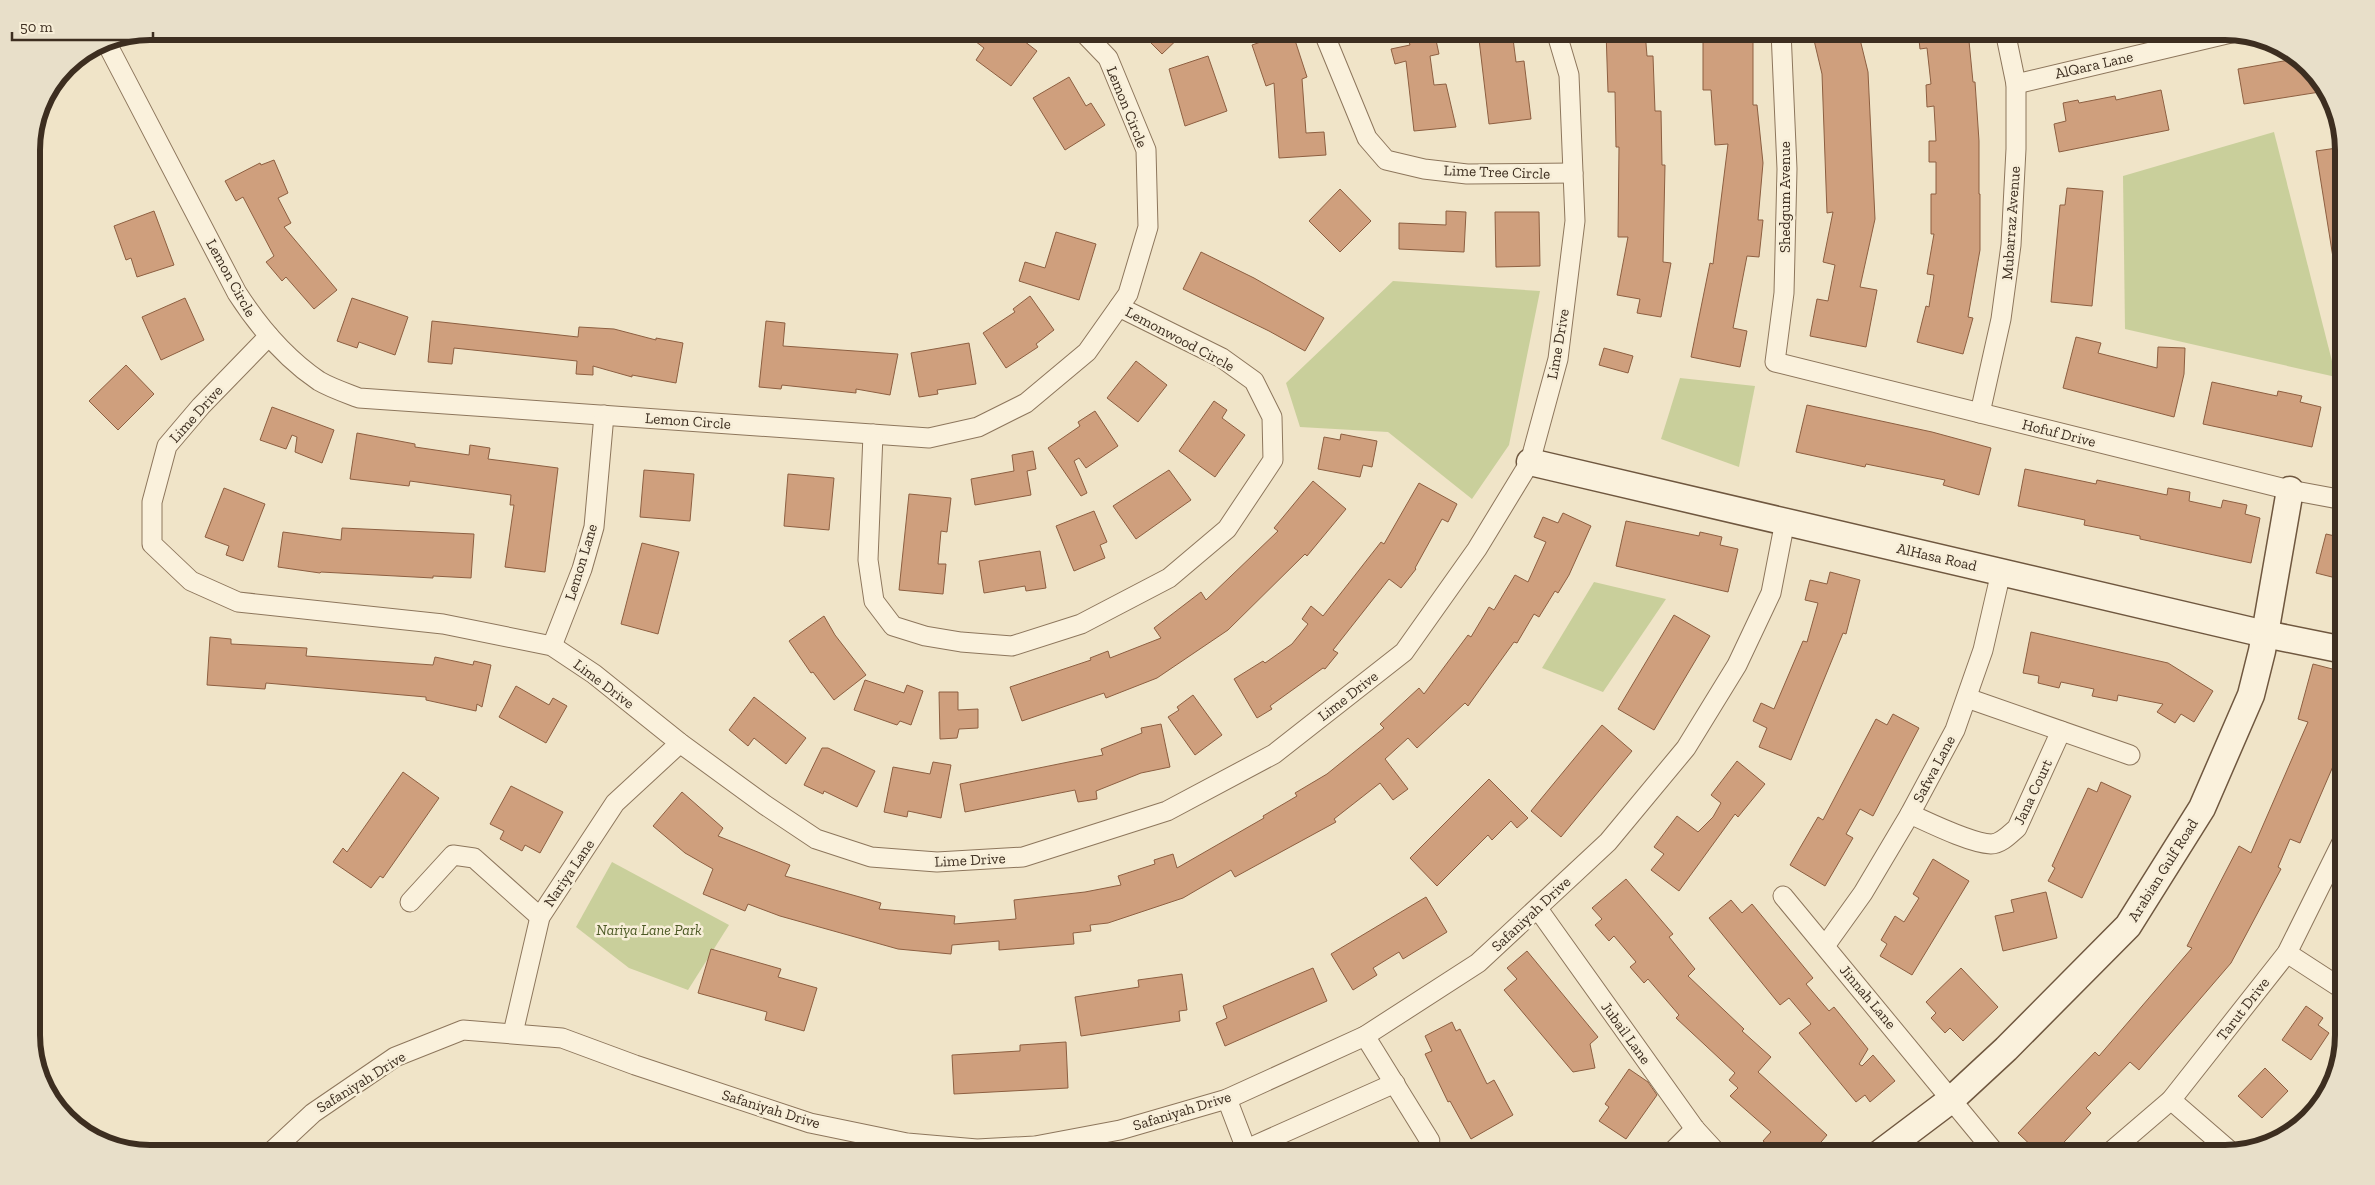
<svg xmlns="http://www.w3.org/2000/svg" width="2375" height="1185" font-family="'Zilla Slab',serif">
	<rect width="100%" height="100%" fill="#f0e4c8"/>
	<!-- green -->
	<g fill="#c9cf9b">
		<polygon points="2274,132 2336,377 2125,329 2123,176"/>
		<polygon points="1393,281 1540,291 1509,445 1472,499 1388,432 1300,427 1286,383"/>
		<polygon points="1680,378 1755,386 1739,467 1661,439"/>
		<polygon points="1594,582 1666,599 1603,692 1542,668"/>
		<polygon points="612,862 729,925 688,990 629,968 576,927"/>
	</g>
	<!-- building -->
	<g fill="#cf9f7d" stroke="#8d5f41">
		<polygon points="962,31 1011,31 1037,51 1011,86 976,60 984,48"/>
		<polygon points="1158,31 1186,31 1162,54 1148,40"/>
		<polygon points="1292,31 1307,77 1302,79 1306,133 1324,132 1326,155 1279,158 1274,83 1266,86 1252,45"/>
		<polygon points="1406,31 1434,31 1439,54 1430,56 1434,85 1446,84 1456,127 1414,131 1406,61 1395,64 1391,49 1410,45"/>
		<polygon points="1478,31 1512,31 1516,62 1524,61 1531,119 1489,124"/>
		<polygon points="1606,31 1645,31 1647,56 1653,56 1655,111 1661,111 1662,165 1665,165 1663,262 1671,263 1661,317 1637,313 1640,299 1617,295 1628,237 1618,237 1619,147 1616,147 1615,92 1608,92"/>
		<polygon points="1703,31 1737,31 1737,41 1753,41 1753,105 1757,105 1763,163 1758,220 1763,220 1759,257 1747,256 1733,328 1747,331 1740,367 1691,357 1710,263 1713,264 1728,144 1715,145 1711,90 1703,90"/>
		<polygon points="1833,31 1858,31 1868,72 1875,219 1860,287 1877,290 1866,347 1810,336 1817,299 1828,301 1835,265 1823,262 1833,212 1827,213 1822,74 1813,36"/>
		<polygon points="1918,31 1968,31 1973,82 1975,82 1979,141 1979,194 1980,194 1980,250 1968,317 1973,318 1963,354 1917,342 1926,306 1929,307 1934,275 1927,274 1934,234 1931,234 1931,194 1936,194 1936,162 1929,162 1929,141 1936,141 1934,106 1927,107 1926,85 1931,84 1927,48 1920,49"/>
		<polygon points="1208,56 1227,111 1185,126 1169,69"/>
		<polygon points="2295,59 2323,84 2326,91 2244,104 2238,69"/>
		<polygon points="1069,77 1086,106 1091,103 1105,125 1065,150 1033,98"/>
		<polygon points="2161,90 2169,130 2059,152 2054,124 2066,121 2063,103 2078,100 2079,103 2115,96 2116,100"/>
		<polygon points="2344,147 2344,270 2335,270 2316,151"/>
		<polygon points="274,160 288,193 278,198 291,223 284,227 337,290 314,309 286,277 282,281 266,262 274,256 243,197 236,201 225,181 260,163 261,165"/>
		<polygon points="2067,188 2103,191 2092,306 2051,302 2060,205 2065,205"/>
		<polygon points="1340,189 1371,221 1340,252 1309,221"/>
		<polygon points="154,211 174,265 137,277 131,258 126,260 114,226"/>
		<polygon points="1446,211 1466,212 1464,252 1399,249 1399,223 1446,225"/>
		<polygon points="1495,212 1539,212 1540,266 1496,267"/>
		<polygon points="1056,232 1096,244 1079,300 1019,281 1025,262 1045,268"/>
		<polygon points="1201,252 1254,278 1324,318 1305,351 1269,331 1183,289"/>
		<polygon points="1030,296 1054,330 1036,344 1038,347 1006,368 983,333 1015,312 1013,309"/>
		<polygon points="185,298 204,340 161,360 142,317"/>
		<polygon points="352,298 408,317 395,355 359,342 357,348 337,341"/>
		<polygon points="432,321 578,337 579,327 614,329 656,340 656,338 683,343 676,383 632,375 632,377 593,366 593,375 576,374 577,361 454,348 452,364 428,362"/>
		<polygon points="766,321 785,323 783,346 898,354 890,395 856,389 856,393 782,385 781,389 759,387"/>
		<polygon points="2076,337 2101,343 2098,353 2157,368 2158,347 2185,348 2184,374 2174,417 2063,388"/>
		<polygon points="969,343 976,384 937,390 938,394 919,397 911,353"/>
		<polygon points="1604,348 1633,356 1628,373 1599,365"/>
		<polygon points="1136,361 1167,385 1138,422 1107,398"/>
		<polygon points="126,365 154,394 118,430 89,401"/>
		<polygon points="2212,382 2277,396 2278,391 2302,396 2300,402 2321,407 2312,447 2203,424"/>
		<polygon points="1214,401 1227,410 1222,418 1245,435 1215,477 1179,451"/>
		<polygon points="1807,405 1932,432 1991,448 1979,495 1943,485 1945,480 1866,464 1865,467 1796,452"/>
		<polygon points="272,407 334,430 322,463 295,452 297,437 292,435 286,449 260,440"/>
		<polygon points="1095,411 1118,446 1086,468 1079,458 1074,461 1087,493 1081,496 1048,448 1080,426 1078,422"/>
		<polygon points="357,433 415,444 415,447 469,455 470,445 490,448 488,459 558,468 545,572 505,567 514,505 510,505 511,495 410,481 409,486 350,479"/>
		<polygon points="1341,434 1377,441 1372,467 1363,465 1360,477 1318,469 1324,437 1340,440"/>
		<polygon points="1033,451 1036,469 1027,471 1031,495 975,505 971,479 1014,471 1012,455"/>
		<polygon points="2025,469 2096,484 2097,480 2167,495 2168,488 2190,492 2189,501 2221,508 2223,500 2247,505 2245,514 2260,518 2251,563 2140,539 2140,536 2084,525 2085,520 2018,506"/>
		<polygon points="644,470 694,474 690,521 640,517"/>
		<polygon points="1169,470 1191,500 1136,539 1113,506"/>
		<polygon points="788,474 834,478 829,530 784,526"/>
		<polygon points="1313,481 1346,509 1307,556 1305,554 1228,630 1157,678 1106,698 1104,693 1022,721 1010,687 1091,660 1090,658 1108,651 1110,658 1161,638 1154,628 1201,592 1206,600 1278,531 1274,528"/>
		<polygon points="1419,483 1457,504 1448,522 1442,519 1415,568 1416,569 1401,588 1389,579 1333,650 1338,653 1325,669 1323,668 1270,706 1272,709 1257,718 1234,679 1263,661 1265,663 1292,644 1308,624 1302,619 1311,606 1323,616 1381,542 1384,544"/>
		<polygon points="224,488 265,504 243,561 226,555 229,546 205,537"/>
		<polygon points="909,494 951,498 947,532 941,531 938,564 946,564 943,594 899,590"/>
		<polygon points="1094,511 1107,542 1100,545 1105,558 1074,571 1056,526"/>
		<polygon points="1563,513 1591,526 1569,575 1558,593 1555,591 1539,617 1534,614 1517,643 1514,642 1468,706 1465,703 1417,748 1408,738 1385,759 1408,789 1393,800 1380,783 1334,819 1336,822 1235,877 1231,870 1183,898 1108,923 1090,925 1091,931 1073,933 1074,944 999,950 999,941 952,945 951,954 898,949 780,916 748,904 745,911 703,894 713,869 685,853 653,826 682,792 723,828 718,836 790,865 785,876 881,903 879,909 955,916 954,924 1016,919 1014,900 1085,892 1121,885 1118,876 1155,864 1154,860 1173,854 1177,868 1264,818 1263,816 1297,796 1295,793 1327,774 1384,728 1380,724 1419,688 1424,694 1468,635 1471,637 1489,607 1494,610 1515,575 1528,582 1546,542 1534,537 1543,517 1558,523"/>
		<polygon points="1626,521 1699,536 1700,532 1722,537 1720,545 1738,549 1728,592 1616,566"/>
		<polygon points="342,528 474,534 471,578 433,576 433,578 321,572 320,573 278,567 283,532 341,540"/>
		<polygon points="2326,534 2344,538 2344,580 2316,573"/>
		<polygon points="642,543 679,552 658,634 621,624"/>
		<polygon points="1040,551 1046,588 1026,591 1025,586 984,593 979,561"/>
		<polygon points="1830,572 1860,580 1846,634 1843,633 1791,760 1759,747 1767,728 1753,721 1761,703 1774,709 1803,641 1807,642 1818,603 1805,600 1810,580 1827,584"/>
		<polygon points="1674,615 1710,636 1654,730 1618,709"/>
		<polygon points="824,616 835,635 866,675 834,700 813,672 811,673 789,641"/>
		<polygon points="2031,632 2168,663 2213,691 2194,722 2181,714 2175,723 2157,712 2163,704 2118,695 2117,701 2092,696 2094,689 2061,682 2059,688 2038,683 2039,676 2023,673"/>
		<polygon points="210,637 231,639 231,644 307,648 306,656 433,665 435,657 473,665 474,661 491,665 482,707 477,704 476,711 426,700 426,697 266,683 265,689 207,685"/>
		<polygon points="2313,664 2344,672 2344,713 2334,747 2340,750 2300,843 2290,839 2278,867 2281,869 2231,963 2139,1070 2130,1062 2086,1108 2091,1113 2053,1154 2040,1154 2018,1133 2095,1052 2099,1056 2192,948 2187,946 2239,846 2251,853 2308,722 2298,719"/>
		<polygon points="865,680 904,693 907,685 923,691 911,725 900,721 897,725 854,710"/>
		<polygon points="516,686 549,705 553,698 567,706 546,743 499,717"/>
		<polygon points="939,692 958,692 958,710 978,709 978,728 959,729 957,738 940,739"/>
		<polygon points="1193,695 1222,735 1195,755 1168,717 1179,710 1177,707"/>
		<polygon points="754,697 806,738 786,764 754,738 748,746 729,730"/>
		<polygon points="1893,714 1919,728 1873,816 1860,809 1846,834 1853,838 1825,886 1790,865 1818,817 1823,820 1876,719 1887,725"/>
		<polygon points="1161,724 1170,767 1141,773 1096,791 1097,799 1078,802 1075,790 965,812 960,784 1103,755 1101,749 1142,733 1141,728"/>
		<polygon points="1602,725 1632,751 1561,837 1531,811"/>
		<polygon points="822,748 828,748 875,771 857,807 824,791 823,794 804,785"/>
		<polygon points="1737,761 1765,784 1738,817 1735,814 1679,891 1651,870 1664,854 1654,847 1677,816 1698,832 1713,817 1721,803 1711,795"/>
		<polygon points="933,762 951,765 941,818 908,811 907,817 884,812 893,767 930,774"/>
		<polygon points="403,772 439,798 383,878 380,876 371,888 333,862 343,848 347,852"/>
		<polygon points="1489,779 1528,818 1517,828 1511,821 1492,840 1488,835 1437,886 1410,858"/>
		<polygon points="2101,782 2131,796 2082,898 2048,881 2055,868 2052,866 2088,788 2097,792"/>
		<polygon points="511,786 563,812 540,853 525,845 522,851 500,839 504,831 490,824"/>
		<polygon points="1933,859 1969,881 1912,975 1880,956 1887,944 1881,940 1895,916 1904,922 1919,898 1913,894"/>
		<polygon points="1626,879 1673,934 1669,937 1695,969 1688,976 1744,1029 1742,1031 1771,1057 1758,1072 1827,1135 1811,1154 1779,1154 1763,1141 1771,1132 1730,1096 1738,1088 1729,1080 1735,1073 1676,1018 1679,1015 1648,979 1644,983 1630,967 1636,962 1614,936 1609,941 1595,925 1602,919 1592,908"/>
		<polygon points="2046,892 2057,938 2003,951 1995,916 2014,912 2011,900"/>
		<polygon points="1426,897 1447,932 1403,959 1399,952 1373,968 1377,975 1353,990 1331,954"/>
		<polygon points="1731,900 1742,913 1752,904 1813,978 1806,984 1829,1011 1834,1007 1868,1049 1859,1064 1862,1066 1873,1055 1895,1081 1870,1102 1865,1095 1856,1102 1799,1033 1811,1024 1789,998 1780,1005 1709,918"/>
		<polygon points="711,949 781,969 778,977 817,988 804,1031 765,1020 767,1012 698,993"/>
		<polygon points="1527,951 1598,1037 1590,1044 1595,1068 1573,1072 1504,990 1517,979 1507,968"/>
		<polygon points="1313,968 1327,1001 1225,1046 1216,1023 1227,1018 1223,1006"/>
		<polygon points="1961,968 1998,1007 1963,1041 1950,1028 1945,1033 1931,1018 1936,1013 1926,1002"/>
		<polygon points="1182,974 1187,1010 1179,1011 1180,1021 1081,1036 1075,997 1139,987 1138,980"/>
		<polygon points="2306,1006 2323,1018 2318,1025 2329,1033 2311,1060 2282,1040"/>
		<polygon points="1452,1022 1456,1031 1460,1029 1487,1084 1494,1080 1513,1115 1471,1139 1450,1101 1448,1102 1425,1054 1432,1051 1425,1036"/>
		<polygon points="1066,1042 1068,1088 954,1094 952,1055 1020,1051 1020,1045"/>
		<polygon points="2265,1068 2288,1091 2262,1118 2238,1096"/>
		<polygon points="1629,1069 1648,1082 1657,1095 1626,1139 1599,1121 1609,1107 1605,1104"/>
	</g>
	<g fill="none" stroke-linecap="round" stroke-linejoin="round">
		<!-- minor casing -->
		<g stroke="#8d765c" stroke-width="21">
			<g id="minor">
				<polyline points="1323,31 1367,138 1386,160 1424,169 1467,174 1573,173"/>
				<polyline points="1781,31 1787,169 1784,293 1775,362 2290,490 2344,500"/>
				<path d="M 105,40 L 237,293 C 259,327 285,358 319,381 C 331,388 346,393 359,398 L 929,438 L 978,427 L 1026,403 L 1087,352 L 1128,294 L 1148,227 L 1146,150 L 1108,58 L 1082,31"/>
				<polyline points="2016,84 2231,33"/>
				<polyline points="269,336 201,406 167,446 152,502 152,544 191,581 238,602 443,624 552,646 594,674 680,743 765,805 816,839 871,857 937,862 1023,857 1167,811 1274,754 1404,652 1477,549 1530,462 1558,359 1575,221 1569,75 1556,31"/>
				<polyline points="1980,413 2001,319 2011,245 2016,149 2016,84 2005,31"/>
				<polyline points="873,434 868,560 874,601 893,626 925,636 961,642 1012,646 1081,624 1169,578 1227,529 1273,460 1272,417 1254,381 1222,358 1119,307"/>
				<polyline points="552,646 582,569 594,527 604,415"/>
				<polyline points="1967,698 2130,755"/>
				<path d="M 1910,814 C 1930,823 1970,843 1991,844 C 2001,844 2010,834 2017,828 L 2061,731"/>
				<polyline points="1783,896 1996,1154"/>
				<polyline points="410,902 453,855 474,858 540,917"/>
				<polyline points="1538,909 1695,1129 1718,1154"/>
				<polyline points="1825,946 1863,893 1910,814 1955,730 1983,650 2001,572"/>
				<polyline points="2287,953 2344,990"/>
				<polyline points="513,1033 540,917 615,803 680,743"/>
				<polyline points="1365,1036 1430,1141"/>
				<polyline points="1227,1099 1248,1154"/>
				<polyline points="2171,1100 2231,1152"/>
				<polyline points="1247,1149 1395,1083"/>
				<polyline points="269,1154 313,1113 395,1057 463,1030 562,1038 635,1065 810,1123 907,1143 977,1149 1035,1146 1120,1130 1227,1099 1365,1036 1478,963 1608,842 1686,748 1737,665 1771,593 1785,521"/>
				<polyline points="1670,1154 1695,1129"/>
				<polyline points="2108,1154 2171,1100 2287,953 2344,838"/>
			</g>
		</g>
		<!-- secondary casing -->
		<g stroke="#6f573f" stroke-width="29">
			<g id="secondary">
				<polyline points="1530,462 2265,634 2344,650"/>
				<polyline points="1879,1154 1952,1099 2006,1049 2128,926 2202,808 2251,695 2262,651 2290,490"/>
			</g>
		</g>
		<!-- minor -->
		<use href="#minor" stroke="#faf1dc" stroke-width="19"/>
		<!-- secondary -->
		<use href="#secondary" stroke="#faf1dc" stroke-width="26"/>
	</g>
	<g text-anchor="middle" dominant-baseline="central" stroke-width="5" stroke-linejoin="round" paint-order="stroke">
		<!-- street labels -->
		<g font-size="15" fill="#3d2e20" stroke="#f7eed8">
			<text transform="translate(2094 65) rotate(-13)">AlQara Lane</text>
			<text transform="translate(1127 107) rotate(68)">Lemon Circle</text>
			<text transform="translate(1497 172) rotate(2)">Lime Tree Circle</text>
			<text transform="translate(1785 197) rotate(-90)">Shedgum Avenue</text>
			<text transform="translate(2011 223) rotate(-86)">Mubarraz Avenue</text>
			<text transform="translate(231 278) rotate(61)">Lemon Circle</text>
			<text transform="translate(1180 339) rotate(28)">Lemonwood Circle</text>
			<text transform="translate(1558 344) rotate(-80)">Lime Drive</text>
			<text transform="translate(196 414) rotate(-48)">Lime Drive</text>
			<text transform="translate(688 421) rotate(4)">Lemon Circle</text>
			<text transform="translate(2059 433) rotate(14)">Hofuf Drive</text>
			<text transform="translate(1937 557) rotate(13)">AlHasa Road</text>
			<text transform="translate(581 562) rotate(-73)">Lemon Lane</text>
			<text transform="translate(604 684) rotate(37)">Lime Drive</text>
			<text transform="translate(1348 696) rotate(-38)">Lime Drive</text>
			<text transform="translate(1934 769) rotate(-62)">Safwa Lane</text>
			<text transform="translate(2033 792) rotate(-65)">Jana Court</text>
			<text transform="translate(970 860) rotate(-3)">Lime Drive</text>
			<text transform="translate(2163 870) rotate(-58)">Arabian Gulf Road</text>
			<text transform="translate(569 873) rotate(-56)">Nariya Lane</text>
			<text transform="translate(1531 914) rotate(-43)">Safaniyah Drive</text>
			<text transform="translate(1868 997) rotate(50)">Jinnah Lane</text>
			<text transform="translate(2243 1009) rotate(-52)">Tarut Drive</text>
			<text transform="translate(1626 1033) rotate(54)">Jubail Lane</text>
			<text transform="translate(361 1082) rotate(-32)">Safaniyah Drive</text>
			<text transform="translate(771 1109) rotate(17)">Safaniyah Drive</text>
			<text transform="translate(1182 1111) rotate(-17)">Safaniyah Drive</text>
		</g>
		<!-- park labels -->
		<g font-size="15" font-style="italic" fill="#4d5a26" stroke="#f7eed8">
			<text x="649" y="930">Nariya Lane Park</text>
		</g>
	</g>
	<!-- crop -->
	<path d="M0 0H2375V1185H0ZM150 40H2225A110 110 0 0 1 2335 150V1035A110 110 0 0 1 2225 1145H150A110 110 0 0 1 40 1035V150A110 110 0 0 1 150 40Z" fill="#e8dfc9" fill-rule="evenodd"/>
	<path fill="none" stroke="#3d2e20" stroke-width="6" d="M150 40H2225A110 110 0 0 1 2335 150V1035A110 110 0 0 1 2225 1145H150A110 110 0 0 1 40 1035V150A110 110 0 0 1 150 40Z"/>
	<!-- scale -->
	<path d="M12 32v8h141v-8" fill="none" stroke="#3d2e20" stroke-width="2.5"/>
	<text x="20" y="32" font-size="15" fill="#3d2e20" stroke="#f7eed8" stroke-width="4" paint-order="stroke">50 m</text>
</svg>
